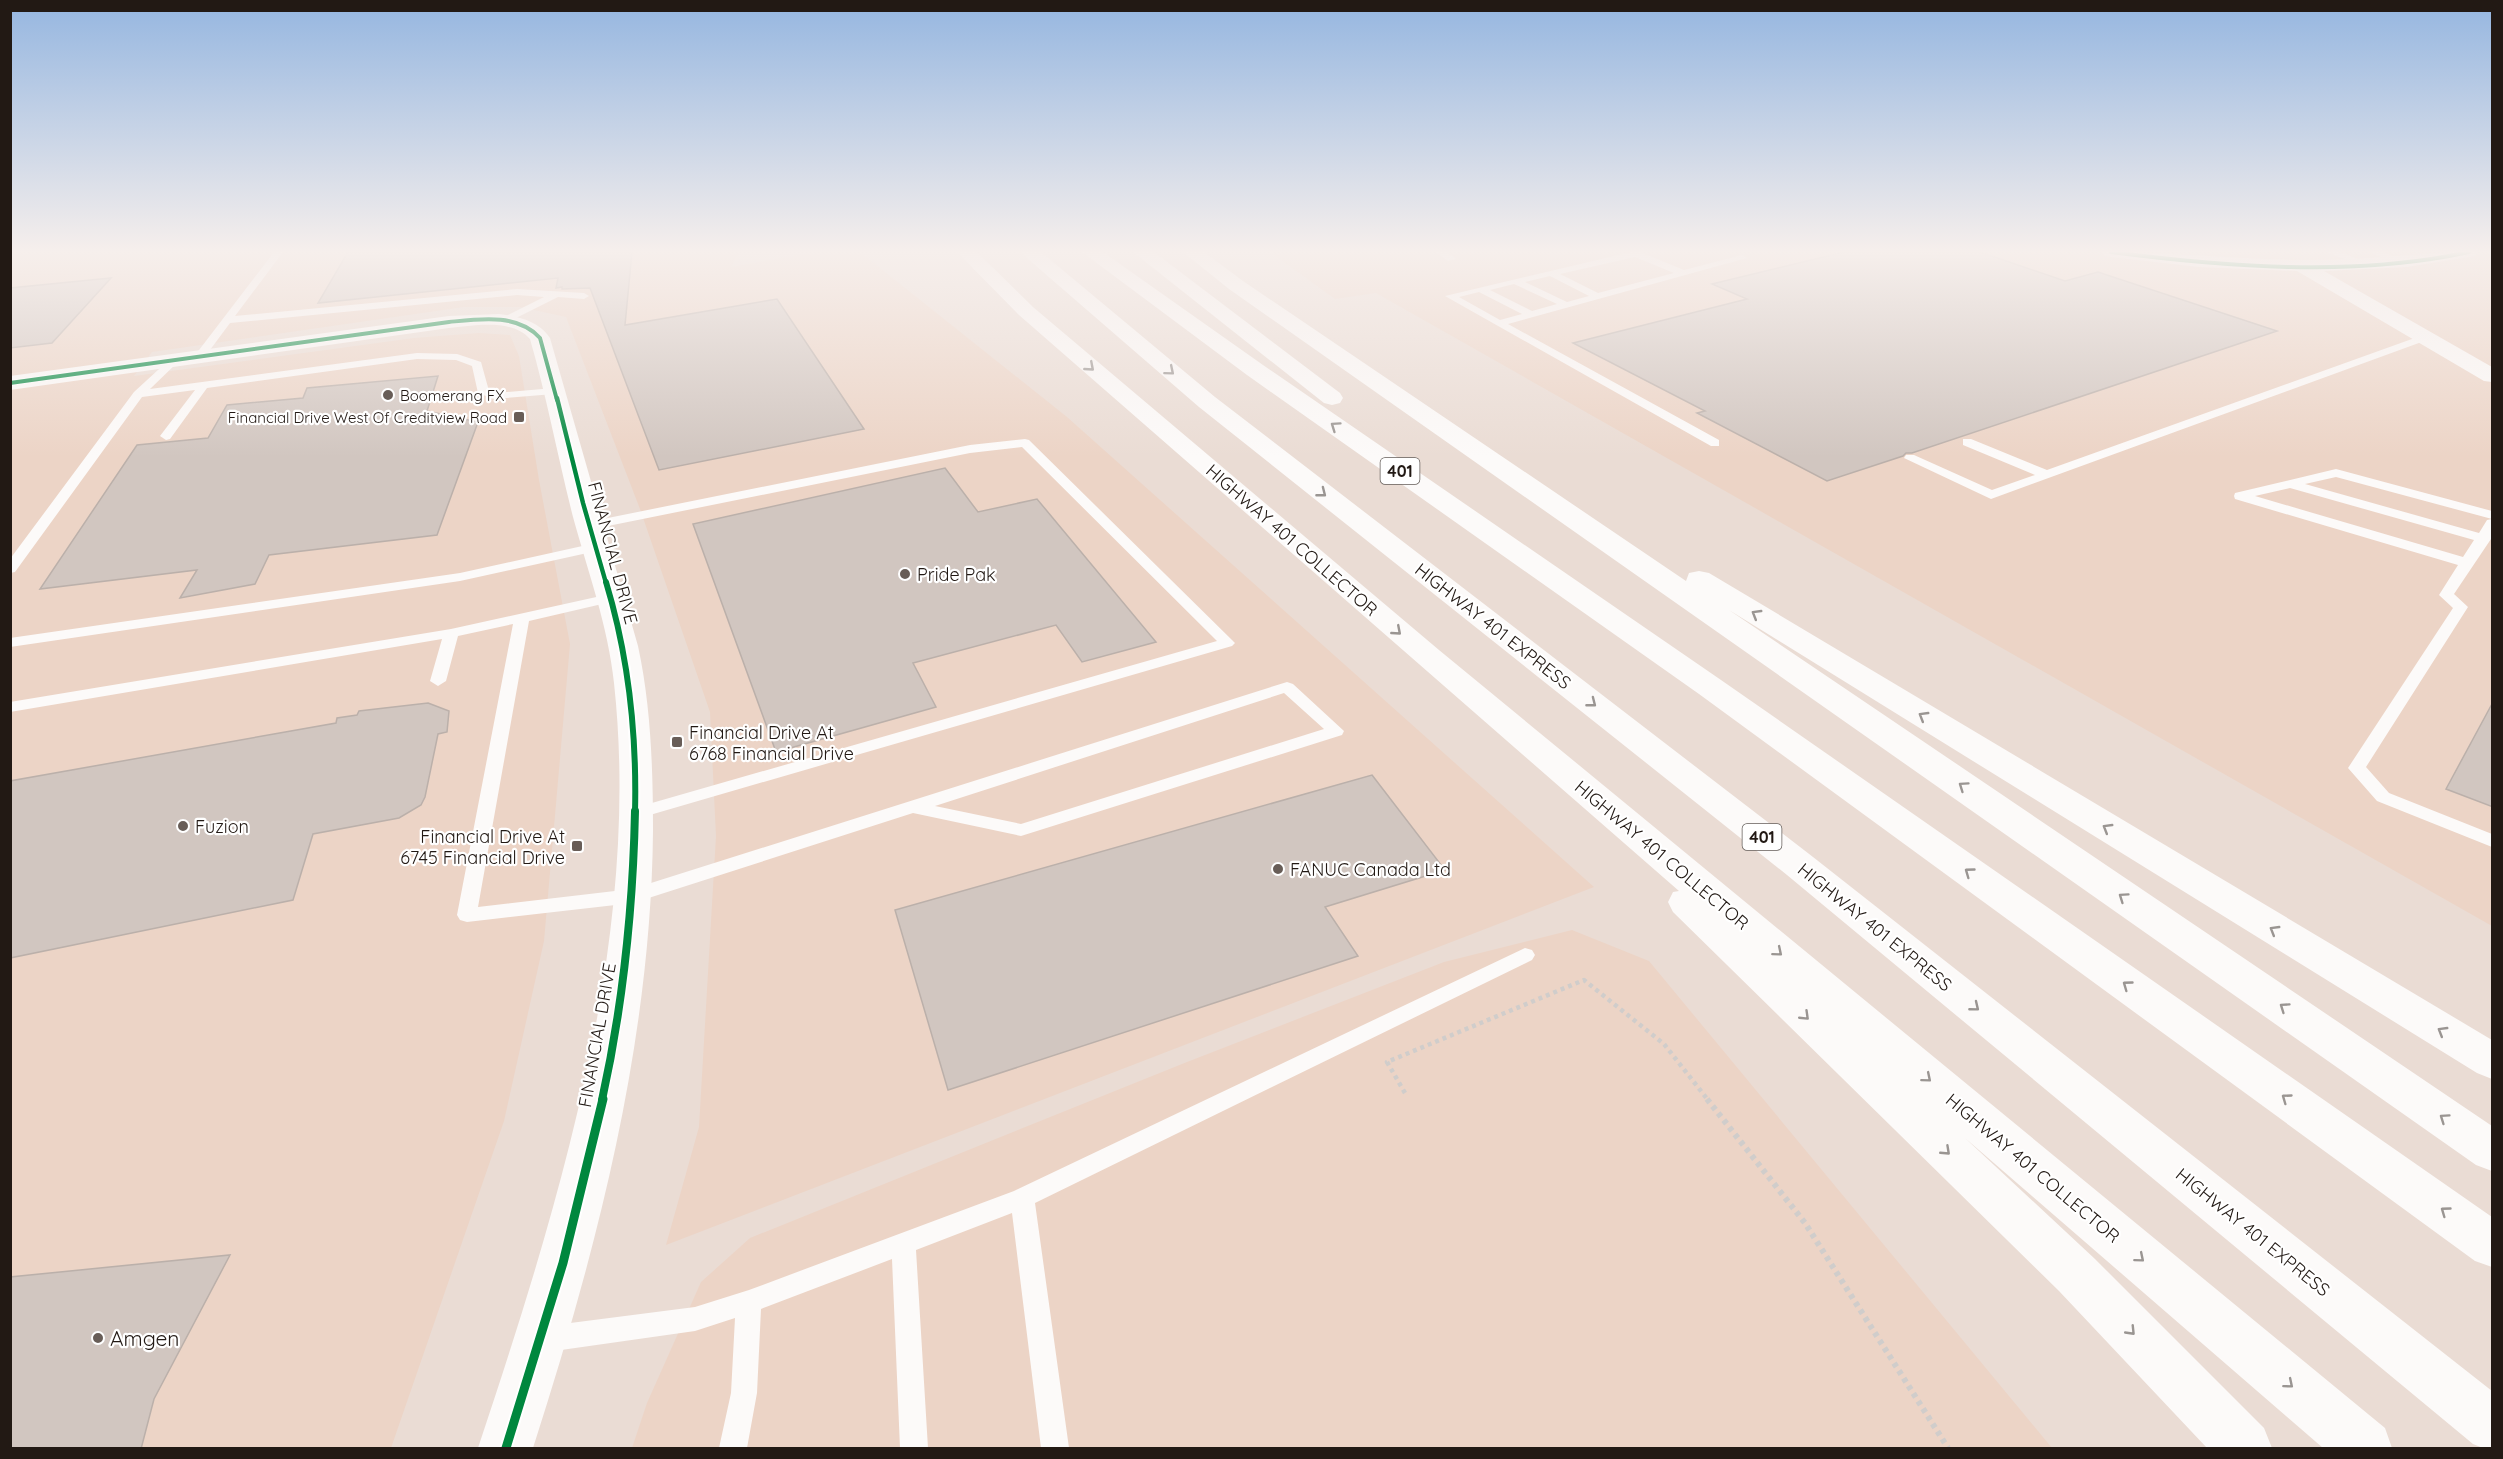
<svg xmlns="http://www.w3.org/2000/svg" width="2503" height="1459" font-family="Quicksand,sans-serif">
	<rect width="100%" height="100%" fill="#eadcd4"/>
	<!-- built -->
	<g fill="#ecd4c6">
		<polygon points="10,252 739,252 731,267 816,252 860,252 1067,417 1594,887 666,1245 699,1127 716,836 710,712 640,509 566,317 520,307 464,307 152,352 134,376 414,338 479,333 510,335 519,356 539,480 570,644 544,941 504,1121 391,1448 11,1448"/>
		<polygon points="1270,252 2492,252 2492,926 1376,293 1335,299"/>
		<polygon points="1572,930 1649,961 2052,1448 632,1448 647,1403 701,1282 750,1238 1187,1062 1444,962"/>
	</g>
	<!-- building -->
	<g fill="#d1c6c0" stroke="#bbb0aa" stroke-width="1.5">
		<polygon points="348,252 632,252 625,325 777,299 864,429 659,470 590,288 562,289 562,287 556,288 558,278 318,303"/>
		<polygon points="1844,252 1980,252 2065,281 2098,272 2277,331 1912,453 1906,453 1903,456 1827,481 1697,413 1705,411 1573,343 1747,299 1712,284"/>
		<polygon points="111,278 52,343 10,348 10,288"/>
		<polygon points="438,376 427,411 478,422 437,535 269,555 255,584 180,598 197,570 40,589 137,445 208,438 227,405 303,398 307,388"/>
		<polygon points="945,468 978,512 1037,499 1156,642 1082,662 1056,625 913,663 936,707 776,752 693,524"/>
		<polygon points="2493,702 2493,807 2446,789"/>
		<polygon points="428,703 449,711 447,732 438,734 425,797 421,805 399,818 313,834 293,900 10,958 10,781 336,723 337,718 357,715 359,711"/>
		<polygon points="1372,775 1445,870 1325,907 1358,956 948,1090 895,910"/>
		<polygon points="230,1255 154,1399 141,1449 10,1449 10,1277"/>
	</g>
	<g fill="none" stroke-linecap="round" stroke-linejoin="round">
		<!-- path-far1 -->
		<polyline stroke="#d0cdcb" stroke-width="4.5" stroke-dasharray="4 4" stroke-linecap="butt" points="1405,1093 1387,1062 1584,980 1664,1044 1708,1100"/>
		<!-- path -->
		<polyline stroke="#d0cdcb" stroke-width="6" stroke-dasharray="4.5 4.5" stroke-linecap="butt" points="1707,1099 1805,1223 1948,1448"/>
		<!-- service -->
		<g fill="#fcfaf9" fill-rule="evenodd">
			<polygon points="274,252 283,252 235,316 517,289 584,293 589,296 584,299 558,297 504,324 500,323 500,319 544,297 517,295 230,323 204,358 196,358 196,354"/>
			<polygon points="1436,252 1447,252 1456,259 1448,261"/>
			<path d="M 1631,252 L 1640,252 L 1684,270 L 1742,255 L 1747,258 L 1508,324 L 1719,440 L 1719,446 L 1711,446 L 1445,296 ZM 1635,257 L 1674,273 L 1598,293 L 1560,274 ZM 1550,276 L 1589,296 L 1567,302 L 1525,282 ZM 1514,284 L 1557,304 L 1532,311 L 1490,290 ZM 1479,292 L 1522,314 L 1500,320 L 1459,297 Z"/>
			<polygon points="2327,252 2341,252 2369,264 2361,266"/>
			<polygon points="2369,252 2383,252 2409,263 2401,265"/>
			<polygon points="2423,335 2428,338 2427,340 1991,499 1904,458 1906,455 1914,455 1992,490 2035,475 1963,445 1963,439 1971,439 2047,470"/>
			<polygon points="417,353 457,354 481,362 489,391 495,393 554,388 560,391 554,394 494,399 478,393 472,366 456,360 417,359 207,388 170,439 166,440 160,436 195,390 142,397 15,572 10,573 10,559 134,392 171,358 179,358 180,360 150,389"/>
			<polygon points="1025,439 1029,440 1232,640 1235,643 1232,646 643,817 631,817 628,813 631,809 1217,641 1022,447 970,453 588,530 581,526 588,522 970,445"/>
			<path d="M 2336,469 L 2492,511 L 2492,519 L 2336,477 L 2305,484 L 2479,533 L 2487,520 L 2492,519 L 2491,539 L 2454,594 L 2468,607 L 2366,767 L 2389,793 L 2492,834 L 2492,847 L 2377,801 L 2348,768 L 2453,608 L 2439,595 L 2458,565 L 2235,499 L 2234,496 L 2235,493 ZM 2290,488 L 2474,540 L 2463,557 L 2255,496 Z"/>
			<polygon points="596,543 603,547 601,550 460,581 10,647 10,638 460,573"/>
			<path d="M 610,594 L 617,598 L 615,601 L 529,621 L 478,907 L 632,889 L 1287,682 L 1293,684 L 1344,731 L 1342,735 L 1021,836 L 913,813 L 633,903 L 467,922 L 460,920 L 457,915 L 513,624 L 458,636 L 446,681 L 438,686 L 430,681 L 442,639 L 10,712 L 10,702 L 451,629 ZM 1284,693 L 1324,729 L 1021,824 L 935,806 Z"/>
			<polygon points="1525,948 1532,950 1535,955 1532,960 1035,1203 1069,1448 1041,1448 1012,1213 916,1250 928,1448 900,1448 892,1259 761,1309 757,1393 747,1448 719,1448 731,1393 735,1318 695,1331 547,1352 538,1348 534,1339 538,1330 547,1326 695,1307 749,1290 1014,1191"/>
		</g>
		<!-- minor -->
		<path fill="#fcfaf9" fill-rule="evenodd" d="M 2102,252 C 2173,252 2243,260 2313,260 C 2368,260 2423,252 2478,252 L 2475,256 L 2469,257 L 2407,267 L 2324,271 L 2492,367 L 2492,382 L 2484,381 L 2297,271 L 2199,267 L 2111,257 L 2105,256 Z"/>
		<!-- tertiary -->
		<path fill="#fcfaf9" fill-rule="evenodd" d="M 499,314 C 519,317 538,320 550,338 L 638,646 C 651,706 653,769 653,831 C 651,1042 597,1249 533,1448 L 478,1448 C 558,1208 642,939 614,683 C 608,626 588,572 573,517 C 558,458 547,398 530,339 C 512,318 473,326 449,328 L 10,390 L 10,376 L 449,316 Z"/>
		<!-- motorway -->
		<g fill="#fcfaf9" fill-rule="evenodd">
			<polygon points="957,252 977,252 1033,307 1439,650 2385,1428 2392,1448 2323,1448 1965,1138 2095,1259 2264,1428 2272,1448 2207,1448 2059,1291 1673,912 1668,902 1673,892 1679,891 1019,315"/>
			<polygon points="1020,252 1041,252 1215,397 1813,857 2492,1391 2492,1448 2483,1448 2473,1444 1787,875 1199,407"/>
			<polygon points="1082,252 1103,252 1263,365 1721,680 2492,1217 2492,1267 2475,1261 1699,694 1247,375"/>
			<polygon points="1133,252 1154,252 1340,393 1343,398 1340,403 1332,405 1324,403"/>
			<polygon points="1183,252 1204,252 1243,281 1686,581 1689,573 1699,571 1709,573 2492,1040 2492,1079 2477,1073 1729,610 2492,1126 2492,1171 2476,1165 1229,289"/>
		</g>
		<!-- cycleway-far4 casing -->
		<g stroke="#fff" stroke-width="6">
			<g id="cycleway-far4">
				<path d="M 2111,252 C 2226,267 2355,277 2469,252"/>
				<path d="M 10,383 L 449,322 C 479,319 518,313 540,338 L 557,400"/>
			</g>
		</g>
		<!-- cycleway-far3 casing -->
		<g stroke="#fff" stroke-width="8">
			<polyline id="cycleway-far3" points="557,398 583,503 606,583"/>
		</g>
		<!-- cycleway-far2 casing -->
		<g stroke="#fff" stroke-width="10">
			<path id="cycleway-far2" d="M 606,582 C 629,658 637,733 635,813"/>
		</g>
		<!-- cycleway-far1 casing -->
		<g stroke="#fff" stroke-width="11">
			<path id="cycleway-far1" d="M 602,1100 C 623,1005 633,909 635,811"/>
		</g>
		<!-- cycleway casing -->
		<g stroke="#fff" stroke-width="13">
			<polyline id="cycleway" points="506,1448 563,1263 603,1099"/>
		</g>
		<!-- cycleway-far4 -->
		<use href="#cycleway-far4" stroke="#00873e" stroke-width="4"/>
		<!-- cycleway-far3 -->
		<use href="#cycleway-far3" stroke="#00873e" stroke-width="4.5"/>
		<!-- cycleway-far2 -->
		<use href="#cycleway-far2" stroke="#00873e" stroke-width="6"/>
		<!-- cycleway-far1 -->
		<use href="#cycleway-far1" stroke="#00873e" stroke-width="8"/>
		<!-- cycleway -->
		<use href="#cycleway" stroke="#00873e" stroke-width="9"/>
	</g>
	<!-- one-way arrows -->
	<defs><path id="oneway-chevron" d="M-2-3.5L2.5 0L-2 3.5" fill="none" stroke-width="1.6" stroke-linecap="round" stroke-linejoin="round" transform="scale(1.5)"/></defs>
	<g stroke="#9a9592">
		<use href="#oneway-chevron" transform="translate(1090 367) rotate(41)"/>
		<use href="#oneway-chevron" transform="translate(1170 371) rotate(40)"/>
		<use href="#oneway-chevron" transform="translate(1335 426) rotate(-145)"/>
		<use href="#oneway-chevron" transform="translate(1322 493) rotate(38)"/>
		<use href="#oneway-chevron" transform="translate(1756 614) rotate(-149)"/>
		<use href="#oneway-chevron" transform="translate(1397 631) rotate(41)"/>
		<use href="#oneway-chevron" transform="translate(1592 703) rotate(38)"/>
		<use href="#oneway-chevron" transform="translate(1923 716) rotate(-149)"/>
		<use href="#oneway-chevron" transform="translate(1963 786) rotate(-145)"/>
		<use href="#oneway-chevron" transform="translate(2107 828) rotate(-149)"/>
		<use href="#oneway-chevron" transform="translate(1969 872) rotate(-144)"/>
		<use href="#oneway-chevron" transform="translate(2123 897) rotate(-145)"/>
		<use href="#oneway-chevron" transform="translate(2274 930) rotate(-149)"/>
		<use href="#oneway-chevron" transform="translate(1778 952) rotate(40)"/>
		<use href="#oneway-chevron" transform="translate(2127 985) rotate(-144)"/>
		<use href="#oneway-chevron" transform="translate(1975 1007) rotate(39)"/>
		<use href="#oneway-chevron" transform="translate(2284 1007) rotate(-145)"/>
		<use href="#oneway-chevron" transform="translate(1805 1016) rotate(44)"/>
		<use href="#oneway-chevron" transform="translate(2442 1031) rotate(-149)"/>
		<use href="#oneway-chevron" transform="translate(1927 1078) rotate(40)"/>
		<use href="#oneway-chevron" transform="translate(2286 1098) rotate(-144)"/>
		<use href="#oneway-chevron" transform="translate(2444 1118) rotate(-145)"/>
		<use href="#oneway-chevron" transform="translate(1946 1151) rotate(43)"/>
		<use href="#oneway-chevron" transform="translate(2445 1211) rotate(-144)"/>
		<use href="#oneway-chevron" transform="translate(2140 1258) rotate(40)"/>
		<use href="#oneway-chevron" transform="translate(2131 1331) rotate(46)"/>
		<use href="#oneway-chevron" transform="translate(2289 1384) rotate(40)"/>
	</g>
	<!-- sky -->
	<linearGradient id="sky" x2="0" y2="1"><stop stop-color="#95b6e0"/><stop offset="0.55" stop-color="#f6efec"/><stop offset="1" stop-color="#f6efec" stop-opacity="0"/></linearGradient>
	<rect width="2503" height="457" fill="url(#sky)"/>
	<!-- markers -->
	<g fill="#685d57" stroke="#fff" stroke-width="2">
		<circle cx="388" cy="395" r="6"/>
		<rect x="513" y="411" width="12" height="12" rx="3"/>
		<circle cx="905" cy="574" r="6"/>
		<rect x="671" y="736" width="12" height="12" rx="3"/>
		<circle cx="183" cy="826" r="6"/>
		<rect x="571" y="840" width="12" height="12" rx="3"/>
		<circle cx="1278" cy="869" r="6"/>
		<circle cx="98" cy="1338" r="6"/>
	</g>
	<g text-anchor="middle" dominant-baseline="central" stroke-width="4.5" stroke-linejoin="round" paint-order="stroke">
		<!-- far-poi labels -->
		<g font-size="15" fill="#221914" stroke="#fff" text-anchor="start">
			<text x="400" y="395">Boomerang FX</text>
			<text x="507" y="417" text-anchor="end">Financial Drive West Of Creditview Road</text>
		</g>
		<!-- shield labels -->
		<g fill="#fff" stroke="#645e5a" stroke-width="1.5">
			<rect x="1380.5" y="458" width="39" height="26" rx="4.5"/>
			<rect x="1742.5" y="824" width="39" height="26" rx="4.5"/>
		</g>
		<g font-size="16" font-weight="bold" fill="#221914">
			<text x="1400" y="471">401</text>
			<text x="1762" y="837">401</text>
		</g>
		<!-- street labels -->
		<g font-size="18" fill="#221914" stroke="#fff">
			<text transform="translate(1292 540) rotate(41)">HIGHWAY 401 COLLECTOR</text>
			<text transform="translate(613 553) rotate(75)">FINANCIAL DRIVE</text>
			<text transform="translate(1493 626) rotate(38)">HIGHWAY 401 EXPRESS</text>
			<text transform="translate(1662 855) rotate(40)">HIGHWAY 401 COLLECTOR</text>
			<text transform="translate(1875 927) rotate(39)">HIGHWAY 401 EXPRESS</text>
			<text transform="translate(597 1035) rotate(-80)">FINANCIAL DRIVE</text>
			<text transform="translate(2033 1168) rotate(40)">HIGHWAY 401 COLLECTOR</text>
			<text transform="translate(2253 1232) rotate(39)">HIGHWAY 401 EXPRESS</text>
		</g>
		<!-- poi labels -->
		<g font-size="18" fill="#221914" stroke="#fff" text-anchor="start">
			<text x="917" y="574">Pride Pak</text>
			<text x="689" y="732">Financial Drive At<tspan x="689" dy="21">6768 Financial Drive</tspan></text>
			<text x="195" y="826">Fuzion</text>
			<text x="565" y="836" text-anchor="end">Financial Drive At<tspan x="565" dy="21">6745 Financial Drive</tspan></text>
			<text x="1290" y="869">FANUC Canada Ltd</text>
		</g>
		<!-- near-poi labels -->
		<g font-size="21" fill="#221914" stroke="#fff" text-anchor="start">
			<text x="110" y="1338">Amgen</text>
		</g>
	</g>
	<!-- border -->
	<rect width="2503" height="1459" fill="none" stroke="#221914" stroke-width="24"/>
</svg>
